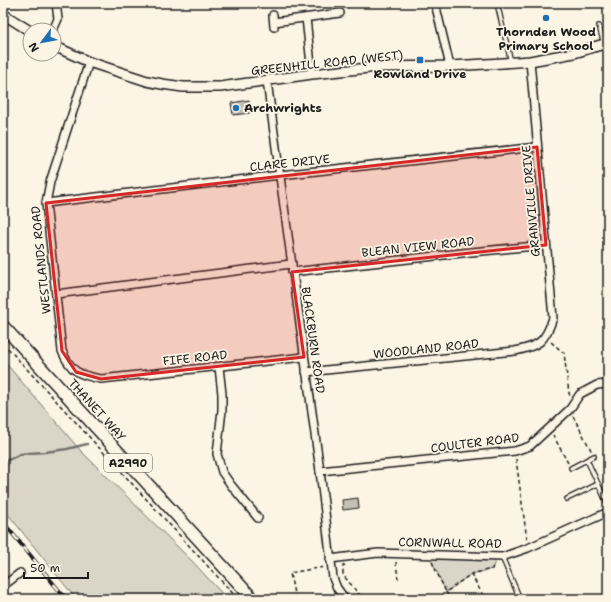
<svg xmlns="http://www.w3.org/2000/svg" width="611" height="602" font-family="'Shantell Sans',sans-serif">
	<rect width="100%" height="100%" fill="#fcf5e5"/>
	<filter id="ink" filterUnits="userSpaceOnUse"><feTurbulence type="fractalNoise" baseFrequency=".025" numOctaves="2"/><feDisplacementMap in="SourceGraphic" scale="8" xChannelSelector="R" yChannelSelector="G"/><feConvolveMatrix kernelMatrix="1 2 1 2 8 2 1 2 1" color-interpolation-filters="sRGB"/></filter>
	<g filter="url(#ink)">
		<!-- green -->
		<g fill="#dbd5c8" stroke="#7c7872">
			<polygon points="3,360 80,450 193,562 227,599 76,599 3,508"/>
			<polygon points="429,555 497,557 492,569 471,574 446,592"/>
		</g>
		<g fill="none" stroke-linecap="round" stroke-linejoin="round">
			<!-- stream -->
			<polyline stroke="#75726c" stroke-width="2.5" points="3,462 21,454 29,453 45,452 67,449 87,444"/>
		</g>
		<!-- building -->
		<g fill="#c4c0b3" stroke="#1c1c1c">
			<polygon points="249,100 250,113 233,115 231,103"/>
			<polygon points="358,498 359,508 343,510 342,500"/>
		</g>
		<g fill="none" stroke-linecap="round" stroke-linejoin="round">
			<!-- service casing -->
			<g stroke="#1c1c1c" stroke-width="6">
				<g id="service">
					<polyline points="497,3 511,62"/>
					<polyline points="599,26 604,44"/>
					<polyline points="587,460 608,505"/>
					<polyline points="571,468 594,456"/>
					<polyline points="567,499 598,484"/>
					<polyline points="502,557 520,599"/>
				</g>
			</g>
			<!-- minor casing -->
			<g stroke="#1c1c1c" stroke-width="10">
				<g id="minor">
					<polyline points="435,3 450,66"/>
					<polyline points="273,15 274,27"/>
					<polyline points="306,18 312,74"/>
					<polyline points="274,22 340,13"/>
					<polyline points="53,30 58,19 56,3"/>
					<path d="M 89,62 L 50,182 L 46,203 L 62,351 C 71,372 79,375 101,379 L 304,357"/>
					<polyline points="267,81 320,471 333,578 337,588 345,599"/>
					<polyline points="46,203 280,175 537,147"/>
					<polyline points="292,272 471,252 546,245"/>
					<polyline points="56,294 291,264"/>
					<polyline points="219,367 222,394 222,410 217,454 222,472 231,485 258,518"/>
					<path d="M 306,372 L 515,351 C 539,346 545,342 553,318 L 530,61"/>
					<polyline points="320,471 515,451 530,446 570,409 580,394 597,385 608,384"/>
					<polyline points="330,559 378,553 502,557 528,548 608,512"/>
					<polyline points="3,586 20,573"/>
				</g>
			</g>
			<!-- tertiary casing -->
			<g stroke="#1c1c1c" stroke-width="12">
				<g id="tertiary">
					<polyline points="3,14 30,31"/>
					<polyline points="54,46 89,62 147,81 162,84 183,87 220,87 312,74 378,67 450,66 503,63 530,61 574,53 604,44 608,43"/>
				</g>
			</g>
			<!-- primary casing -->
			<g stroke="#1c1c1c" stroke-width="14">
				<polyline id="primary" points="3,326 253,599"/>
			</g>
			<!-- path -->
			<g stroke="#1c1c1c" stroke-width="1.5" stroke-dasharray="4 3" stroke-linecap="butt">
				<polyline points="551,342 564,353 569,393 570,396"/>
				<polyline points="3,343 238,599"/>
				<polyline points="573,416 592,452"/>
				<polyline points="553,435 568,463"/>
				<polyline points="516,459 527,540"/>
				<polyline points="396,562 398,579"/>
				<polyline points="432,562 446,592 471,574 492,569 494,564"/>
				<polyline points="345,565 343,566 343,575 363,599"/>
				<polyline points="471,574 485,599"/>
				<polyline points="446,592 450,599"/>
				<polyline points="295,599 290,573 324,567"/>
			</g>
			<!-- service -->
			<use href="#service" stroke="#fcf5e5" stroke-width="3.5"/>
			<!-- minor -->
			<use href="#minor" stroke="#fcf5e5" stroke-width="7"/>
			<!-- tertiary -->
			<use href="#tertiary" stroke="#fcf5e5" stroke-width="9"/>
			<!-- primary -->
			<use href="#primary" stroke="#fcf5e5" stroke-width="11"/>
			<!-- rail casing -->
			<g stroke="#1c1c1c" stroke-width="4">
				<polyline id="rail" points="3,522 66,599"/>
			</g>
			<!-- rail -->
			<use href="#rail" stroke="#fcf5e5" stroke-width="2.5" stroke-dasharray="8" stroke-linecap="butt"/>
		</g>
	</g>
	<!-- marked area -->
	<path fill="#d62828" fill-opacity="0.2" stroke="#d62828" stroke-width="3" stroke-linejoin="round" d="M 537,147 L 546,245 L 292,272 L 304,357 L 101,379 L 76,372 L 62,351 L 46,203 Z"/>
	<!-- markers -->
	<g fill="#1f6fb2" stroke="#fcf5e5" stroke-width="1.5">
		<circle cx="546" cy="18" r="4"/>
		<rect x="416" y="56" width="8" height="8" rx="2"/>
		<circle cx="236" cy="108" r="4"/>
	</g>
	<g text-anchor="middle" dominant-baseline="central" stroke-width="3.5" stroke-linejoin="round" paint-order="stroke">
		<!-- shield labels -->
		<rect fill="#fcf5e5" stroke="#5f5d58" stroke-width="1" x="104" y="454" width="48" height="18" rx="3"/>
		<g font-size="11" font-weight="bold" fill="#1c1c1c">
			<text x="128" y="463">A2990</text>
		</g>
		<!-- poi labels -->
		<g font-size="12" font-weight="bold" fill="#1c1c1c" stroke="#fcf5e5">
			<text x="546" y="32">Thornden Wood<tspan x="546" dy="14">Primary School</tspan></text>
			<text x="420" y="74">Rowland Drive</text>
			<text x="244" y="108" text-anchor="start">Archwrights</text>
		</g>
		<!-- street labels -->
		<g font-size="12" fill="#1c1c1c" stroke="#fcf5e5">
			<text transform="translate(327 63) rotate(-6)">GREENHILL ROAD (WEST)</text>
			<text transform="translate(290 163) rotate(-6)">CLARE DRIVE</text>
			<text transform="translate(531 201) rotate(-95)">GRANVILLE DRIVE</text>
			<text transform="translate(418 247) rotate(-6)">BLEAN VIEW ROAD</text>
			<text transform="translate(41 260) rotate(-96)">WESTLANDS ROAD</text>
			<text transform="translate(313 340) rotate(82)">BLACKBURN ROAD</text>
			<text transform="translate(426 349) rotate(-6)">WOODLAND ROAD</text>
			<text transform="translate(195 358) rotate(-6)">FIFE ROAD</text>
			<text transform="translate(97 410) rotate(48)">THANET WAY</text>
			<text transform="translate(475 443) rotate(-7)">COULTER ROAD</text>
			<text transform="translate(450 543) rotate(1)">CORNWALL ROAD</text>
		</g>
	</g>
	<!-- margin -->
	<rect width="611" height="602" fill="none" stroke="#fcf5e5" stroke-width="16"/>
	<rect x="8" y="8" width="595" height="586" fill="none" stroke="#1c1c1c" stroke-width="1.5" filter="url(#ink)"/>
	<!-- north arrow -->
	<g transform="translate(42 42) rotate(238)"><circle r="19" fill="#fcf5e5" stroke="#a29e95"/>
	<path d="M0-3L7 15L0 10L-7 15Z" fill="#1f6fb2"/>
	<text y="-6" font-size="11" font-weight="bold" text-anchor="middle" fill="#1c1c1c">N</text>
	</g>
	<!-- scale -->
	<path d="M24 572v6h64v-6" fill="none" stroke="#1c1c1c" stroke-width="2"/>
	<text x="30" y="572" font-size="12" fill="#1c1c1c" stroke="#fcf5e5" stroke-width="3" paint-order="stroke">50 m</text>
</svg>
